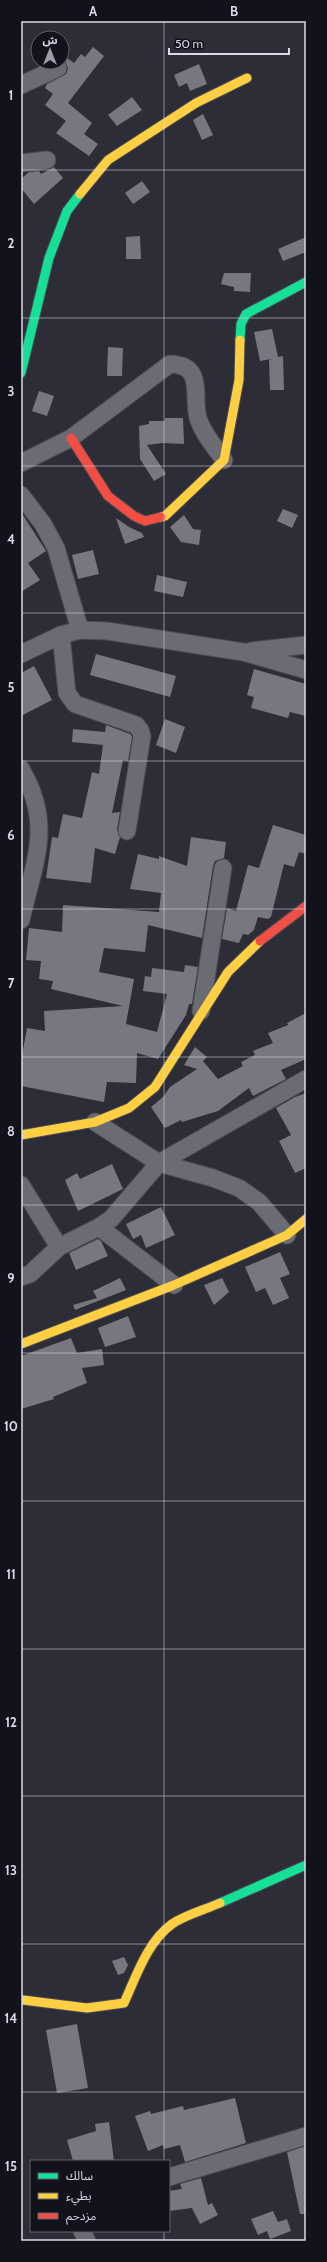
<svg xmlns="http://www.w3.org/2000/svg" width="327" height="2262" font-family="Cabin,'Noto Sans Arabic',sans-serif">
	<rect width="100%" height="100%" fill="#2d2d38"/>
	<!-- building -->
	<g fill="#777781">
		<polygon points="93,47 104,56 68,103 92,123 84,134 98,144 89,156 56,133 66,121 45,105 53,94 45,88 47,84 66,74 68,69 65,61 67,58 74,63 81,54 85,57"/>
		<polygon points="199,64 207,84 190,91 187,83 179,87 174,75"/>
		<polygon points="132,97 142,110 117,126 108,115"/>
		<polygon points="203,114 213,135 202,140 193,120"/>
		<polygon points="54,167 63,178 34,204 21,188 21,179 29,172 39,171 41,174"/>
		<polygon points="142,181 150,192 133,204 125,193"/>
		<polygon points="140,236 141,259 126,259 126,237"/>
		<polygon points="306,237 306,252 283,261 278,249"/>
		<polygon points="224,273 251,273 250,292 234,291 234,287 221,284"/>
		<polygon points="272,329 278,357 283,356 284,390 270,390 269,360 272,359 260,361 254,332"/>
		<polygon points="108,347 123,348 122,376 107,376"/>
		<polygon points="39,391 54,396 47,416 32,411"/>
		<polygon points="165,418 183,418 184,444 163,443 147,445 166,474 154,481 140,459 139,426 149,424 149,421 165,421"/>
		<polygon points="283,509 298,515 292,528 277,521"/>
		<polygon points="21,512 46,551 28,563 40,580 21,592"/>
		<polygon points="184,515 193,529 201,530 199,545 181,542 170,527"/>
		<polygon points="116,518 129,527 142,533 144,537 125,544"/>
		<polygon points="93,550 99,574 78,579 72,555"/>
		<polygon points="157,575 187,582 183,597 154,591"/>
		<polygon points="96,654 176,676 170,697 90,675"/>
		<polygon points="34,666 52,700 21,716 21,673"/>
		<polygon points="254,669 306,684 306,716 290,712 288,718 251,708 254,697 247,695"/>
		<polygon points="165,719 185,727 176,753 156,745"/>
		<polygon points="106,725 130,734 132,737 128,761 123,760 112,813 120,812 117,830 120,837 115,854 95,848 91,883 46,878 52,837 58,838 63,814 82,818 92,772 99,774 103,745 72,742 73,729 105,732"/>
		<polygon points="273,825 306,835 306,854 299,852 294,867 284,864 271,917 268,919 258,917 254,930 248,935 243,934 239,943 222,939 227,908 236,911 248,865 259,868"/>
		<polygon points="191,837 226,842 224,858 215,861 213,866 202,938 148,925 145,952 104,948 99,972 134,979 126,1024 157,1032 167,994 143,991 145,976 151,977 152,968 184,972 185,965 198,967 192,1004 189,1004 186,1015 158,1059 137,1053 136,1083 107,1082 104,1102 21,1086 21,1061 27,1028 45,1031 44,1011 123,1006 51,989 53,981 39,979 41,961 26,960 29,928 62,932 63,905 159,912 161,893 130,889 138,854 159,859 159,856 187,866"/>
		<polygon points="306,1013 306,1059 281,1070 286,1079 253,1096 249,1088 218,1111 182,1122 181,1120 165,1128 151,1107 163,1097 170,1087 197,1069 184,1065 195,1047 207,1057 203,1061 218,1079 243,1066 241,1062 255,1055 253,1051 273,1043 268,1033 288,1025 287,1023"/>
		<polygon points="306,1093 306,1168 295,1173 279,1141 291,1135 276,1108 295,1097"/>
		<polygon points="112,1164 123,1189 78,1211 65,1180 77,1173 80,1179"/>
		<polygon points="161,1207 175,1235 146,1248 141,1235 133,1239 126,1224"/>
		<polygon points="98,1239 101,1241 108,1256 76,1270 69,1253"/>
		<polygon points="280,1252 290,1274 280,1278 289,1298 273,1305 265,1288 256,1292 245,1267"/>
		<polygon points="120,1278 126,1290 75,1310 73,1305 97,1298 93,1291"/>
		<polygon points="222,1278 229,1292 214,1305 204,1285"/>
		<polygon points="128,1316 136,1337 105,1347 98,1328"/>
		<polygon points="71,1338 77,1353 102,1349 104,1365 82,1368 87,1383 53,1397 54,1399 21,1409 21,1356"/>
		<polygon points="124,1957 128,1965 124,1973 118,1975 112,1961"/>
		<polygon points="77,2024 88,2088 57,2093 46,2030"/>
		<polygon points="235,2098 246,2143 185,2162 180,2145 164,2149 163,2145 148,2151 135,2116 150,2111 151,2114 183,2106 184,2110"/>
		<polygon points="109,2122 114,2161 73,2161 67,2140 96,2131 95,2124"/>
		<polygon points="306,2146 306,2214 300,2214 287,2152"/>
		<polygon points="201,2178 208,2205 212,2203 218,2215 200,2224 192,2208 169,2211 169,2191 182,2189 180,2184"/>
		<polygon points="273,2211 278,2222 287,2219 291,2231 270,2239 267,2231 258,2235 251,2219"/>
	</g>
	<g fill="none" stroke-linecap="round" stroke-linejoin="round">
		<!-- street casing -->
		<g stroke="#4a4953" stroke-width="19">
			<g id="street">
				<polyline points="21,85 58,68"/>
				<polyline points="21,163 47,160"/>
				<path d="M 21,463 L 71,438 L 170,364 C 205,365 192,394 198,418 C 203,434 215,447 224,460"/>
				<polyline points="21,495 43,524 56,548 80,630"/>
				<polyline points="61,635 67,693 75,704 136,725 140,730 142,736 127,831"/>
				<polyline points="251,651 306,645"/>
				<polyline points="21,654 61,635 80,630 107,631 243,652 306,670"/>
				<path d="M 21,769 C 54,825 34,862 21,920"/>
				<polyline points="201,1011 223,868"/>
				<polyline points="95,1122 159,1163 213,1178 239,1188 259,1202 287,1235"/>
				<polyline points="21,1185 59,1247 99,1227 111,1219 159,1163 306,1079"/>
				<polyline points="99,1227 174,1285"/>
				<polyline points="21,1277 30,1274 59,1247"/>
				<polyline points="169,2177 306,2136"/>
				<polyline points="82,2231 87,2241"/>
			</g>
		</g>
		<!-- fast casing -->
		<g stroke="#4a4953" stroke-width="11">
			<g id="fast">
				<polyline points="240,340 241,324 246,314 306,282"/>
				<polyline points="21,373 49,258 67,211 80,194"/>
				<polyline points="220,1903 306,1865"/>
			</g>
		</g>
		<!-- slow casing -->
		<g stroke="#4a4953" stroke-width="11">
			<g id="slow">
				<polyline points="80,194 108,160 196,103 247,78"/>
				<polyline points="161,517 165,516 224,460 239,380 240,340"/>
				<polyline points="21,1135 95,1122 129,1108 155,1087 228,972 260,941"/>
				<polyline points="21,1344 174,1285 287,1235 306,1219"/>
				<path d="M 23,2000 L 87,2008 L 124,2003 C 136,1977 147,1942 172,1924 C 185,1915 204,1910 220,1903"/>
			</g>
		</g>
		<!-- jam casing -->
		<g stroke="#4a4953" stroke-width="11">
			<g id="jam">
				<polyline points="71,438 108,496 134,516 145,521 161,517"/>
				<polyline points="260,941 306,906"/>
			</g>
		</g>
		<!-- street -->
		<use href="#street" stroke="#6b6b74" stroke-width="17"/>
		<!-- fast -->
		<use href="#fast" stroke="#16e098" stroke-width="9"/>
		<!-- slow -->
		<use href="#slow" stroke="#ffcf43" stroke-width="9"/>
		<!-- jam -->
		<use href="#jam" stroke="#f24e42" stroke-width="9"/>
	</g>
	<!-- grid -->
	<path fill="none" stroke="#dadae8" stroke-width="1" stroke-opacity="0.55" d="M 164,21 L 164,2161M 21,170 L 306,170M 21,318 L 306,318M 21,466 L 306,466M 21,613 L 306,613M 21,761 L 306,761M 21,909 L 306,909M 21,1057 L 306,1057M 21,1205 L 306,1205M 21,1353 L 306,1353M 21,1501 L 306,1501M 21,1649 L 306,1649M 21,1796 L 306,1796M 21,1944 L 306,1944M 21,2092 L 306,2092M 164,2231 L 164,2241"/>
	<!-- border -->
	<rect width="327" height="2262" fill="none" stroke="#12121c" stroke-width="44"/>
	<!-- legend -->
	<rect x="30" y="2160" width="140" height="72" fill="#12121c" stroke="#62626e"/>
	<rect x="38" y="2173" width="20" height="6" fill="#16e098" stroke="#62626e"/>
	<text x="66" y="2180" font-size="12" fill="#dadae8">سالك</text>
	<rect x="38" y="2193" width="20" height="6" fill="#ffcf43" stroke="#62626e"/>
	<text x="66" y="2200" font-size="12" fill="#dadae8">بطيء</text>
	<rect x="38" y="2213" width="20" height="6" fill="#f24e42" stroke="#62626e"/>
	<text x="66" y="2220" font-size="12" fill="#dadae8">مزدحم</text>
	<!-- north arrow -->
	<g transform="translate(50 50)"><circle r="19" fill="#12121c" stroke="#62626e"/>
	<path d="M0-3L7 15L0 10L-7 15Z" fill="#9d9daa"/>
	<text y="-6" font-size="11" font-weight="bold" text-anchor="middle" fill="#dadae8">ش</text>
	</g>
	<!-- scale -->
	<path d="M169 48v6h120v-6" fill="none" stroke="#dadae8" stroke-width="2"/>
	<text x="175" y="48" font-size="12" fill="#dadae8" stroke="#12121c" stroke-width="3" paint-order="stroke">50 m</text>
	<rect x="22" y="22" width="283" height="2218" fill="none" stroke="#dadae8" stroke-width="1.5"/>
	<g font-size="13" text-anchor="middle" font-weight="bold" fill="#dadae8">
		<text x="93" y="16">A</text>
		<text x="234" y="16">B</text>
		<text x="11" y="100">1</text>
		<text x="11" y="248">2</text>
		<text x="11" y="396">3</text>
		<text x="11" y="544">4</text>
		<text x="11" y="692">5</text>
		<text x="11" y="840">6</text>
		<text x="11" y="988">7</text>
		<text x="11" y="1136">8</text>
		<text x="11" y="1283">9</text>
		<text x="11" y="1431">10</text>
		<text x="11" y="1579">11</text>
		<text x="11" y="1727">12</text>
		<text x="11" y="1875">13</text>
		<text x="11" y="2023">14</text>
		<text x="11" y="2171">15</text>
	</g>
</svg>
